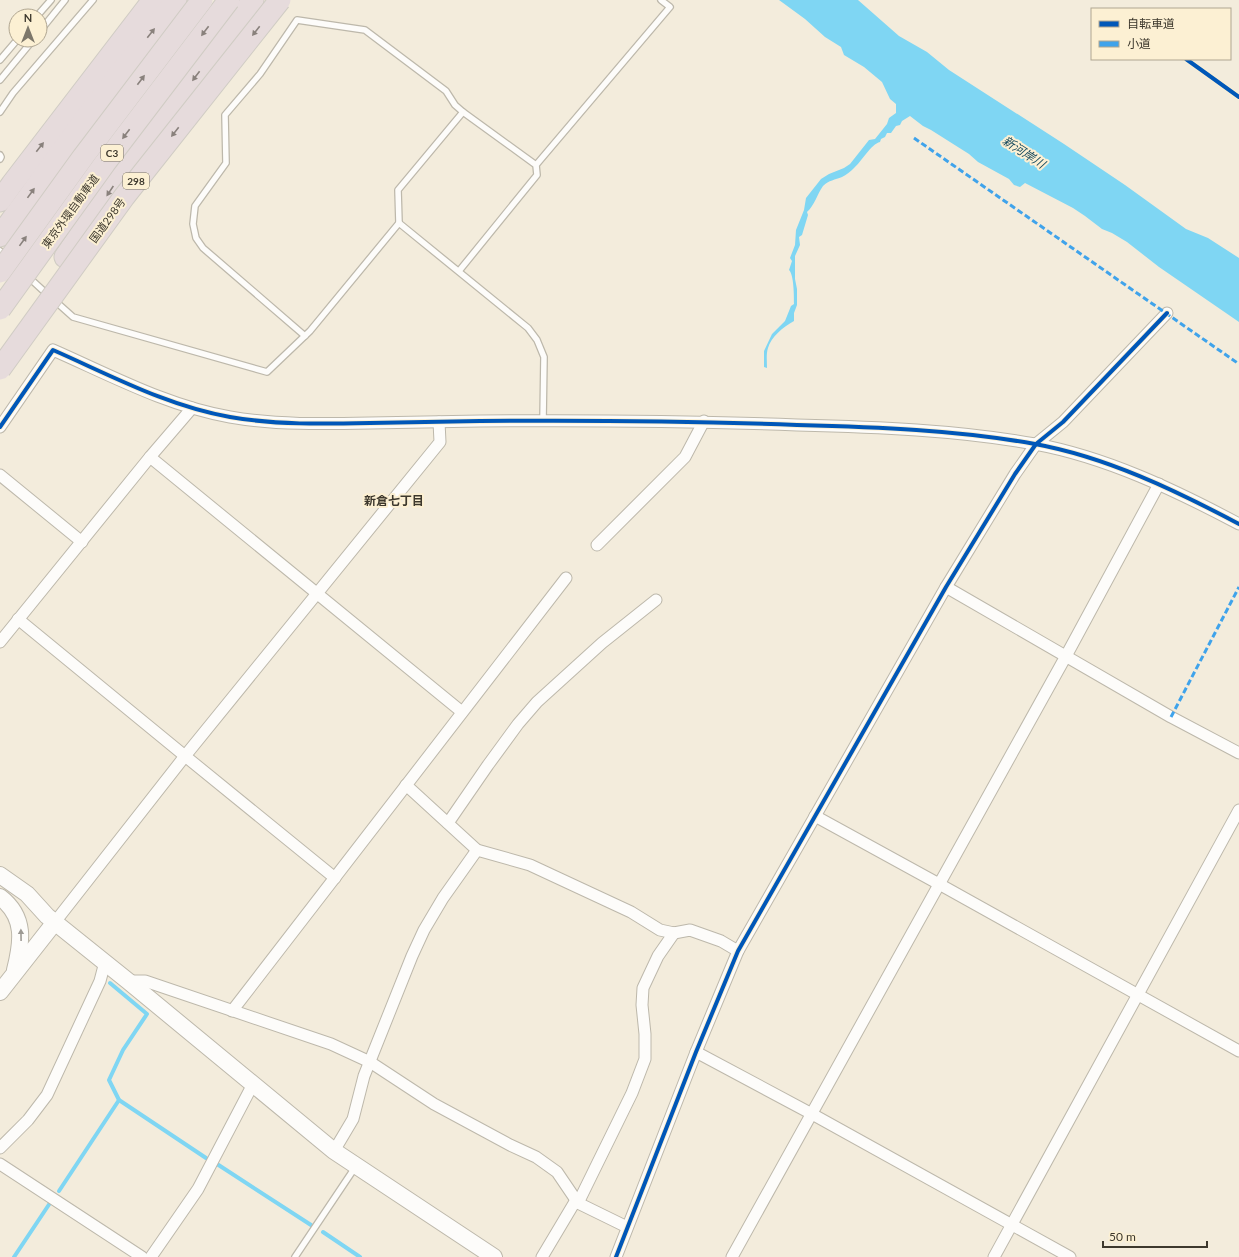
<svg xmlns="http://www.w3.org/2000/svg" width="1239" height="1257" font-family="Lato,'Noto Sans JP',sans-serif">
	<rect width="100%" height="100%" fill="#f3ecdc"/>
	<!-- water -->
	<path fill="#7fd6f3" d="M 779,0 L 858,0 L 899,36 L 927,52 L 949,70 L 1064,144 L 1125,185 L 1186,229 L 1208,238 L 1239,258 L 1239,322 L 1159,267 L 1127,242 L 1112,233 L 1102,229 L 1085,216 L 1073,208 L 1025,183 L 1020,187 L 1014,185 L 1009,179 L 978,162 L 969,154 L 931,130 L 923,126 L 910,116 L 902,121 L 900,125 L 896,126 L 891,133 L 887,133 L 885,137 L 881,139 L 880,142 C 871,144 862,161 854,168 C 851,171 846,175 842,177 C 835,180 829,180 823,186 C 817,194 815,205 807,212 L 808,215 L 802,235 L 799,237 L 800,245 L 795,256 L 795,279 L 797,289 L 797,305 L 794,313 L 794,321 C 783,327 771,337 768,348 C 766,354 767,362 767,368 L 764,367 L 764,351 L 772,334 L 785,321 L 791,306 L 794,304 C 794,296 794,275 789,270 L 792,261 L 790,258 L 795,245 L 796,230 L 804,210 L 806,198 L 821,179 L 829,174 L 844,168 L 850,164 L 869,140 L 875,139 L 887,124 L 889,118 L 896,113 L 896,104 L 890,99 L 882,82 L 864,67 L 844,55 L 841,47 L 825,37 L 805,19 Z"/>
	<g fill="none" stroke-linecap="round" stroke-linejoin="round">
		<!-- stream -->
		<g stroke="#7fd6f3" stroke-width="4">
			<polyline points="110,983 147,1014 123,1050 109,1080 119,1100 206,1158"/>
			<polyline points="217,1164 311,1225"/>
			<polyline points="59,1191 119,1100"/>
			<polyline points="323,1232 360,1257"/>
			<polyline points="14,1257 50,1203"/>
		</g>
		<!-- lane casing -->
		<g stroke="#bdb8ab" stroke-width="8">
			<g id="lane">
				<polyline points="37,16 51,0"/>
				<polyline points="40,31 65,0"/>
				<polyline points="0,60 17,40"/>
				<polyline points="0,80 33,40"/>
				<polyline points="0,112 13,93 93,0"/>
				<polyline points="0,155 1,157 0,159"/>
				<polyline points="536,165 670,7 661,0"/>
				<polyline points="399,223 398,190 463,112 536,165 537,175 459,271"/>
				<polyline points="0,251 48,295"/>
				<polyline points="54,300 73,317 267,372 310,331 399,223 528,328 537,340 544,357 543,420"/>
				<polyline points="305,336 203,248 196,238 193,224 195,206 226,163 225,115 260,74 297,20 365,30 446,91 455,105 463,112"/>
				<polyline points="295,1257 356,1166"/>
			</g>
		</g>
		<!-- street casing -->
		<g stroke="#bdb8ab" stroke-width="13">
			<g id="street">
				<path d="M 0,427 L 53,350 C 110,375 167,406 230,417 C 276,425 323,424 370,423 C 406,422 443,422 480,421 C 586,420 691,421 797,425 C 876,427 957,430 1035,444 C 1106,457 1175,490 1239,524"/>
				<polyline points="150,457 462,712"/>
				<polyline points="0,475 82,542"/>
				<polyline points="597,545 685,457 704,421"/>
				<polyline points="946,587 1171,717 1239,753"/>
				<polyline points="18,619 185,756 335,878"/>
				<polyline points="0,642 150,457 192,408"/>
				<polyline points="406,785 477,850 530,865 631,912 660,930 674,933 690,930 721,941 738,951"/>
				<polyline points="815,816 939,884 1239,1051"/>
				<polyline points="448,823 488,765 518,724 537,702 602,643 656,600"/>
				<polyline points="55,922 185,756 440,442 439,422"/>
				<polyline points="128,981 145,981 331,1044 370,1062 434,1104 510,1145 536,1157 557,1172 578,1203 627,1227"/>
				<polyline points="232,1011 566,578"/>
				<polyline points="696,1052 812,1114 1070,1257"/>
				<polyline points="0,1148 28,1120 47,1095 100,981 105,962"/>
				<polyline points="334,1151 353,1119 364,1076 412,956 424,930 443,898 477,850"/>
				<polyline points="0,1164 142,1257"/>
				<polyline points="578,1203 632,1093 645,1059 645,1034 642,1005 643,988 658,956 674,933"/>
				<polyline points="151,1257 198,1189 253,1084"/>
				<polyline points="542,1257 576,1200"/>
				<polyline points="616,1257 696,1052 738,951 946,587 1015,474 1036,444 1063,422 1167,313"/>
				<polyline points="732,1257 1066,656 1159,484"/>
				<polyline points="994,1257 1239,810"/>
			</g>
		</g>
		<!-- secondary casing -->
		<g stroke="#bdb8ab" stroke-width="18">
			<g id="secondary">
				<polyline points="0,875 27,894 47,916 128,981 334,1151 494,1257"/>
				<path d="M 0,897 C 26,917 22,942 15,970"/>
				<polyline points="0,992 55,922"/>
			</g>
		</g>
		<!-- highway casing -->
		<g stroke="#d0ccc4" stroke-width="23">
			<g id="highway">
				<polyline points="0,201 12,184 153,0"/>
				<polyline points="0,236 91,111 176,0"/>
				<polyline points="65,257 120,176 253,0"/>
			</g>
		</g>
		<!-- lane -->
		<use href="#lane" stroke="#fdfcfa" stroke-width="5.5"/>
		<!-- street -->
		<use href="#street" stroke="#fdfcfa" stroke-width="11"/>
		<!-- secondary -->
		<use href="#secondary" stroke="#fdfcfa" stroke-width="16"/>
		<!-- highway -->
		<use href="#highway" stroke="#e6dbdc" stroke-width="21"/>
		<!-- highway-bridge casing -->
		<g stroke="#d0ccc4" stroke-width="23" stroke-linecap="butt">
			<g id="highway-bridge">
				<polyline points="0,272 83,157 202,0"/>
				<polyline points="0,309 105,163 229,0"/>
				<polyline points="0,369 124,197 280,0"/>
			</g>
		</g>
		<!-- highway-bridge -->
		<use href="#highway-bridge" stroke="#e6dbdc" stroke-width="21"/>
		<!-- quiet -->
		<g stroke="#3fa3eb" stroke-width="3" stroke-dasharray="6 3" stroke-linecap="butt">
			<polyline points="914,138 1239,364"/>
			<polyline points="1171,717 1239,587"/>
		</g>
		<!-- cycleway casing -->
		<g stroke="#fcf0d3" stroke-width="6">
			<g id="cycleway">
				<polyline points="1186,59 1239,97"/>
				<path d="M 0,427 L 53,350 C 110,375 167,406 230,417 C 276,425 323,424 370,423 C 406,422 443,422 480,421 C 586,420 691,421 797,425 C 876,427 957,430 1035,444 C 1106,457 1175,490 1239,524"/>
				<polyline points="616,1257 696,1052 738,951 946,587 1015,474 1036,444 1063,422 1167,313"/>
			</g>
		</g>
		<!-- cycleway -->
		<use href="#cycleway" stroke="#0057b8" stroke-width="4"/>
	</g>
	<!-- one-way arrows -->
	<defs><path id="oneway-solid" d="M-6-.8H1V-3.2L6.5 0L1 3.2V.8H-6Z"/></defs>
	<g fill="#89817c">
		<use href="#oneway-solid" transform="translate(205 31) rotate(127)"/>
		<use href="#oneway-solid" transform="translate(256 31) rotate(128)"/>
		<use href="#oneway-solid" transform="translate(151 33) rotate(-52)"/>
		<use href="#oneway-solid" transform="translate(196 76) rotate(127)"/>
		<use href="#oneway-solid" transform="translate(141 80) rotate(-53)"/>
		<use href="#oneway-solid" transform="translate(175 132) rotate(128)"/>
		<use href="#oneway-solid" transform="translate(126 134) rotate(127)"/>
		<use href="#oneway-solid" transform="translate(40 147) rotate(-52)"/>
		<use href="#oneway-solid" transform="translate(110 191) rotate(124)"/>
		<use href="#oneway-solid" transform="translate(31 193) rotate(-54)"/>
		<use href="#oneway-solid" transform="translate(23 241) rotate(-54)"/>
	</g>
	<use fill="#9d9a94" href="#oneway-solid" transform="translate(21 935) rotate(-91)"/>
	<g text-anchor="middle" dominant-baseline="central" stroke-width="4" stroke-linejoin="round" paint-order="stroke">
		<!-- shield labels -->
		<g fill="#fcf0d3" stroke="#766f5f" stroke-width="1">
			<rect x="101" y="145" width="22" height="16" rx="3"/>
			<rect x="123" y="173" width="26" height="16" rx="3"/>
		</g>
		<g font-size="10" font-weight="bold" fill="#3d382d">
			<text x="112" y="153">C3</text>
			<text x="136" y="181">298</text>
		</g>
		<!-- street labels -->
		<g font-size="11" fill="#3d382d" stroke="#fcf0d3">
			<text transform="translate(70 211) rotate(-54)">東京外環自動車道</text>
			<text transform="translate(107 220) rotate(-54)">国道298号</text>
		</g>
		<!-- water labels -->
		<g font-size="12" font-style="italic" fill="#174b5f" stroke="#fcf0d3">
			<text transform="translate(1024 152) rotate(33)">新河岸川</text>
		</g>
		<!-- neighbourhood labels -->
		<g font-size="12" font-weight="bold" fill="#3d382d" stroke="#fcf0d3">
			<text x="394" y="500">新倉七丁目</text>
		</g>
	</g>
	<!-- legend -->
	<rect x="1091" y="8" width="140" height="52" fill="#fcf0d3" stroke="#b0a691"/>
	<rect x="1099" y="21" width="20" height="6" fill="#0057b8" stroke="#b0a691"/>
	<text x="1127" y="28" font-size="12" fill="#3d382d">自転車道</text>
	<rect x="1099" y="41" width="20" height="6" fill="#3fa3eb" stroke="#b0a691"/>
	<text x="1127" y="48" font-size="12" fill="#3d382d">小道</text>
	<!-- north arrow -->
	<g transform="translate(28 28)"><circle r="19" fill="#fcf0d3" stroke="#b0a691"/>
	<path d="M0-3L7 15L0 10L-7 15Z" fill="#7d776a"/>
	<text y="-6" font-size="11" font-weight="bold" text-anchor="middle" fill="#3d382d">N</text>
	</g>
	<!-- scale -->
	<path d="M1103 1241v6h104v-6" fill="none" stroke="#3d382d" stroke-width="2"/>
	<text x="1109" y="1241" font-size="12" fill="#3d382d" stroke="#fcf0d3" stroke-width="3" paint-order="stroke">50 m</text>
</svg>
